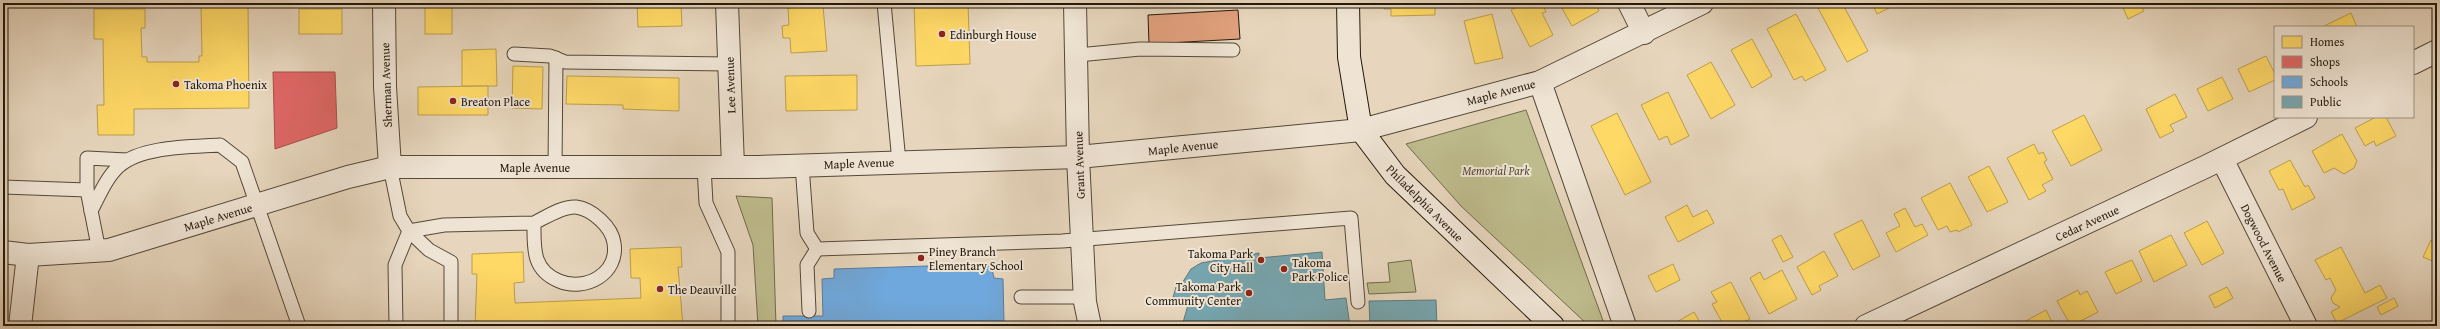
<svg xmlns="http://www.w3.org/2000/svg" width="2440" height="329" font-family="'Gentium Book Plus',serif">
	<rect width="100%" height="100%" fill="#e7d6bd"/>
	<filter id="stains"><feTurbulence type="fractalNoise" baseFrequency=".005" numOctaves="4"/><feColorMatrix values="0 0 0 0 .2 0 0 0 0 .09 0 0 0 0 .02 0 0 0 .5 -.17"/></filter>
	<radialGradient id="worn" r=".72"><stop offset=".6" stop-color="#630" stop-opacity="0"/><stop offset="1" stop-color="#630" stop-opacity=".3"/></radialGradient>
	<!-- green -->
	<g fill="#bebb8c" stroke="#706a4c">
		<polygon points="1526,110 1605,326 1589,326 1461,206 1406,144"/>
		<polygon points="736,196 772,198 776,326 758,326 753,245"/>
		<polygon points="1411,260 1416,292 1369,294 1367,283 1390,282 1388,263"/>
	</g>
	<!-- homes -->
	<g fill="#ffd966" stroke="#bd9f4b">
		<rect x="425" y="3" width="27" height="31"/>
		<polygon points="637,3 681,3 682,26 638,27"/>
		<polygon points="914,3 968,3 970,64 916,66"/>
		<polygon points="1384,3 1435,3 1435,15 1391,16 1391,9 1384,9"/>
		<polygon points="1525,3 1542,3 1546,12 1542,13 1553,35 1530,47 1511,10"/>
		<polygon points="1559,3 1595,3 1599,11 1572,26"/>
		<polygon points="1823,3 1842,3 1868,51 1847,62 1817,6"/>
		<polygon points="1872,3 1899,3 1877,14"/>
		<polygon points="2121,3 2140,3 2144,11 2128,19"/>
		<polygon points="823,6 827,51 791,53 790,38 783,38 782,26 789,25 788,8"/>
		<polygon points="201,7 248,7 249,108 134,109 134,135 98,135 97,105 104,105 103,39 94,39 94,9 145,9 145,28 141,28 142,57 147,57 147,62 199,62 199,56 202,56"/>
		<rect x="299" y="9" width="43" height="25"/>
		<polygon points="2351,13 2357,27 2324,27 2324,26"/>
		<polygon points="1492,14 1503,58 1475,64 1464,21"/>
		<polygon points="1796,14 1826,70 1805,81 1802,76 1794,80 1767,29"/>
		<polygon points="1752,39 1772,76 1752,88 1731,50"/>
		<polygon points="496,49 497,86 462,86 462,50"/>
		<polygon points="2266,56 2275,74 2275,80 2249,92 2238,69"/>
		<polygon points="1711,62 1735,105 1711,119 1687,75"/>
		<polygon points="513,66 543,67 542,109 512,108"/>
		<polygon points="857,75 857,110 786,111 785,76"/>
		<polygon points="567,76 679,78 679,111 623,109 623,105 566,104"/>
		<polygon points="2222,77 2233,99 2208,111 2197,89"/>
		<polygon points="488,86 488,115 418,115 418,87"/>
		<polygon points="1668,92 1689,136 1671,145 1667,136 1659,140 1641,105"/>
		<polygon points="2175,94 2187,117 2170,125 2174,131 2160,138 2146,109"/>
		<polygon points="1617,113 1651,182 1625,195 1591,126"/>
		<polygon points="2084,115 2102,150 2071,166 2052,131"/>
		<polygon points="2376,117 2386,117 2396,136 2376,146 2374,141 2365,146 2355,128"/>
		<polygon points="2342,134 2357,161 2354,168 2344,174 2334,168 2324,173 2312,151"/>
		<polygon points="2034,144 2039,154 2043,152 2047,160 2044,162 2053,179 2042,185 2046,191 2029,200 2007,158"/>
		<polygon points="2290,160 2305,187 2308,185 2315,198 2292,210 2283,189 2279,190 2269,171"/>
		<polygon points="1989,166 2008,202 1987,212 1968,177"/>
		<polygon points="1950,183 1972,225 1958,232 1957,230 1950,232 1947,226 1938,230 1921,198"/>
		<polygon points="1687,205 1693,217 1707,210 1714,223 1678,242 1665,217"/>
		<polygon points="1905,208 1915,227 1922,224 1928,235 1896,252 1886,233 1900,226 1894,214"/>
		<polygon points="1862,220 1880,256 1853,270 1834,234"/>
		<polygon points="2207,221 2224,253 2202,265 2184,233"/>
		<polygon points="1781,235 1793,257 1783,262 1772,240"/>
		<polygon points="2171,235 2187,265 2154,282 2139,251"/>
		<polygon points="2431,240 2437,243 2437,263 2423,257"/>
		<polygon points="681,247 682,267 678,267 683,326 475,326 477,274 472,274 472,254 523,252 524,282 514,283 515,303 641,298 640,278 631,278 630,249"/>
		<polygon points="2341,247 2365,293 2380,285 2387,298 2337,323 2331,312 2340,307 2333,303 2331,298 2336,290 2330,278 2326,280 2315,260"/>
		<polygon points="1824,251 1838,276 1819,286 1821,290 1812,295 1797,267"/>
		<polygon points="2132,260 2142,281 2116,294 2105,272"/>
		<polygon points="1673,264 1680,280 1656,292 1648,276"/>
		<polygon points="1782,270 1797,299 1769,314 1750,278 1760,272 1764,280"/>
		<polygon points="1731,282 1750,319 1736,326 1724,326 1712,304 1717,302 1711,292"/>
		<polygon points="2227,287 2233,298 2215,308 2209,296"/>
		<polygon points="2078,290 2080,295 2087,291 2098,312 2071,326 2057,301"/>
		<polygon points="2394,298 2398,306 2381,315 2377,307"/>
		<polygon points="2046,310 2054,326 2026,326 2024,322"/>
		<polygon points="1694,312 1702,326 1670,326"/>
	</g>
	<!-- shops -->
	<polygon fill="#e06666" stroke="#a74f4b" points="273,72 335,72 337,128 275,149"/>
	<!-- schools -->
	<polygon fill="#6fa8dc" stroke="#587d9e" points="991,264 994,278 1003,279 1004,322 1040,322 1040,326 783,326 783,316 823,316 822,279 834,278 834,269"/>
	<!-- public -->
	<g fill="#76a5af" stroke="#5d7b7e">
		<polygon points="1322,252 1325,300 1346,298 1350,326 1182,326 1188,305 1172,301 1176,287 1179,288 1191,269 1201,263 1259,253 1259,258"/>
		<polygon points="1436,300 1437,326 1370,326 1369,301"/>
	</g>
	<!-- building -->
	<polygon fill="#e2a17e" stroke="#23190c" points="1238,10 1240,39 1149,44 1148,15"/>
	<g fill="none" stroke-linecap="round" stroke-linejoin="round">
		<!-- service casing -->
		<g stroke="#544838" stroke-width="15">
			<g id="service">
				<polyline points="884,3 899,162"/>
				<polyline points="514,54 550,56 565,62 729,64"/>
				<polyline points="1078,55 1140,49 1233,50"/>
				<polyline points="802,165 807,233 817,249 1062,241 1351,218 1358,302"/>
				<polyline points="390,167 400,216 409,231 395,265 396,326"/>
				<polyline points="555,167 556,58"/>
				<polyline points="704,167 706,203 728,252 728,326"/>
				<polyline points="3,187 87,190"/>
				<path d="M 91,211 C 99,196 106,178 119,166 C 142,146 190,147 220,145 L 242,162 L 299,326"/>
				<path d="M 409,231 L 444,225 L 534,223 C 534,248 532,270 559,281 C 585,292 619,274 614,243 C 612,227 592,209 576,207 C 563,206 546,217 534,223"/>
				<polyline points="409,231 429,250 451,262 451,326"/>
				<polyline points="99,251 87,190 87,158 127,160"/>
				<polyline points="1021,297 1085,297"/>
				<polyline points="809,311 807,265 817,249"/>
			</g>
		</g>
		<!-- minor casing -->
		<g stroke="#544838" stroke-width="24">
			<g id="minor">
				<polyline points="384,3 385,87 390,167"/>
				<polyline points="727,3 733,167"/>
				<polyline points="1075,3 1078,157 1085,302 1090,326"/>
				<polyline points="1629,3 1644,33"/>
				<polyline points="2413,63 2437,51"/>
				<polyline points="1540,82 1625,326"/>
				<polyline points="1361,130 1540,82 1702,3"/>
				<polyline points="2222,159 2306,326"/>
				<polyline points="20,326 28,255"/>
				<polyline points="1866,326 2205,167 2306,117"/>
			</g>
		</g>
		<!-- tertiary casing -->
		<g stroke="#544838" stroke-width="24">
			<polyline id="tertiary" points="3,252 28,255 109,250 348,177 390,167 758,167 1078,157 1361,130"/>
		</g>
		<!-- secondary casing -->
		<g stroke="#23190c" stroke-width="24">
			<polyline id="secondary" points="1348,3 1349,57 1361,130 1395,175 1553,326"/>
		</g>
		<!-- service -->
		<use href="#service" stroke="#efe4d4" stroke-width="13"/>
		<!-- minor -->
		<use href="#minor" stroke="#efe4d4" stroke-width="22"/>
		<!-- tertiary -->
		<use href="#tertiary" stroke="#efe4d4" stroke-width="22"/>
		<!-- secondary -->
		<use href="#secondary" stroke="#efe4d4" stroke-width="22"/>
	</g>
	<!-- markers -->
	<g fill="#8f2418" stroke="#efe4d4" stroke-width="1.5">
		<circle cx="942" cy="34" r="4"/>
		<circle cx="176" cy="84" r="4"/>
		<circle cx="453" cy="101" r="4"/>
		<circle cx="921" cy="258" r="4"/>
		<circle cx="1261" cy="260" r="4"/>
		<circle cx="1284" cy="269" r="4"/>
		<circle cx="660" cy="289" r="4"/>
		<circle cx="1249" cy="293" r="4"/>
	</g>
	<g text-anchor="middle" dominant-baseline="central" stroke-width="4" stroke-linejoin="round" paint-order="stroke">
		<!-- poi labels -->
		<g font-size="12" fill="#23190c" stroke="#efe4d4" text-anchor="start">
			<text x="950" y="34">Edinburgh House</text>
			<text x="184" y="84">Takoma Phoenix</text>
			<text x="461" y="101">Breaton Place</text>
			<text x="929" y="251">Piney Branch<tspan x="929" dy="14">Elementary School</tspan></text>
			<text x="1253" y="253" text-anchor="end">Takoma Park<tspan x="1253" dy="14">City Hall</tspan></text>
			<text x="1292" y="262">Takoma<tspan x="1292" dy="14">Park Police</tspan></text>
			<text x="1241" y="286" text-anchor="end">Takoma Park<tspan x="1241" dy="14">Community Center</tspan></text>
			<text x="668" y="289">The Deauville</text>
		</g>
		<!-- street labels -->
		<g font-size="12" fill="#23190c" stroke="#efe4d4">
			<text transform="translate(386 85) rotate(-92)">Sherman Avenue</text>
			<text transform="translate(730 85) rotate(-92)">Lee Avenue</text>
			<text transform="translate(1501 92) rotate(-15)">Maple Avenue</text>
			<text transform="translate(1183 147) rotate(-6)">Maple Avenue</text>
			<text transform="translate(859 163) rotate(-2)">Maple Avenue</text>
			<text transform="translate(1079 165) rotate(-92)">Grant Avenue</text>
			<text x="535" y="167">Maple Avenue</text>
			<text transform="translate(1425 203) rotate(45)">Philadelphia Avenue</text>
			<text transform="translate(218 217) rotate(-17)">Maple Avenue</text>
			<text transform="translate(2087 223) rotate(-25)">Cedar Avenue</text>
			<text transform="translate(2264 243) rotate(63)">Dogwood Avenue</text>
		</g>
		<!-- park labels -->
		<g font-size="12" font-style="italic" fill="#524a32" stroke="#efe4d4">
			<text x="1496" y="170">Memorial Park</text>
		</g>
	</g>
	<!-- margin -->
	<rect width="2440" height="329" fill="none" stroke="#e7d6bd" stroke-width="16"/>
	<rect x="4" y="4" width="2432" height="321" fill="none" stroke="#23190c" stroke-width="2"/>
	<rect x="8" y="8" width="2424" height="313" fill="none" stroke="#23190c"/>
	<!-- legend -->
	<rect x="2274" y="26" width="140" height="92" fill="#efe4d4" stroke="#9d9384"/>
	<rect x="2282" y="36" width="20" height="12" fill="#ffd966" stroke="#9d9384"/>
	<text x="2310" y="46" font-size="12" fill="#23190c">Homes</text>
	<rect x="2282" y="56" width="20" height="12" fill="#e06666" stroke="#9d9384"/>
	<text x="2310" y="66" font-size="12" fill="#23190c">Shops</text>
	<rect x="2282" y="76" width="20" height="12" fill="#6fa8dc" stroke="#9d9384"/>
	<text x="2310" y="86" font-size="12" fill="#23190c">Schools</text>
	<rect x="2282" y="96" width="20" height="12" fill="#76a5af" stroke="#9d9384"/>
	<text x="2310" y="106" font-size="12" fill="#23190c">Public</text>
	<rect width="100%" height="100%" filter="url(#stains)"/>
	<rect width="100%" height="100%" fill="url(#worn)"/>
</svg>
